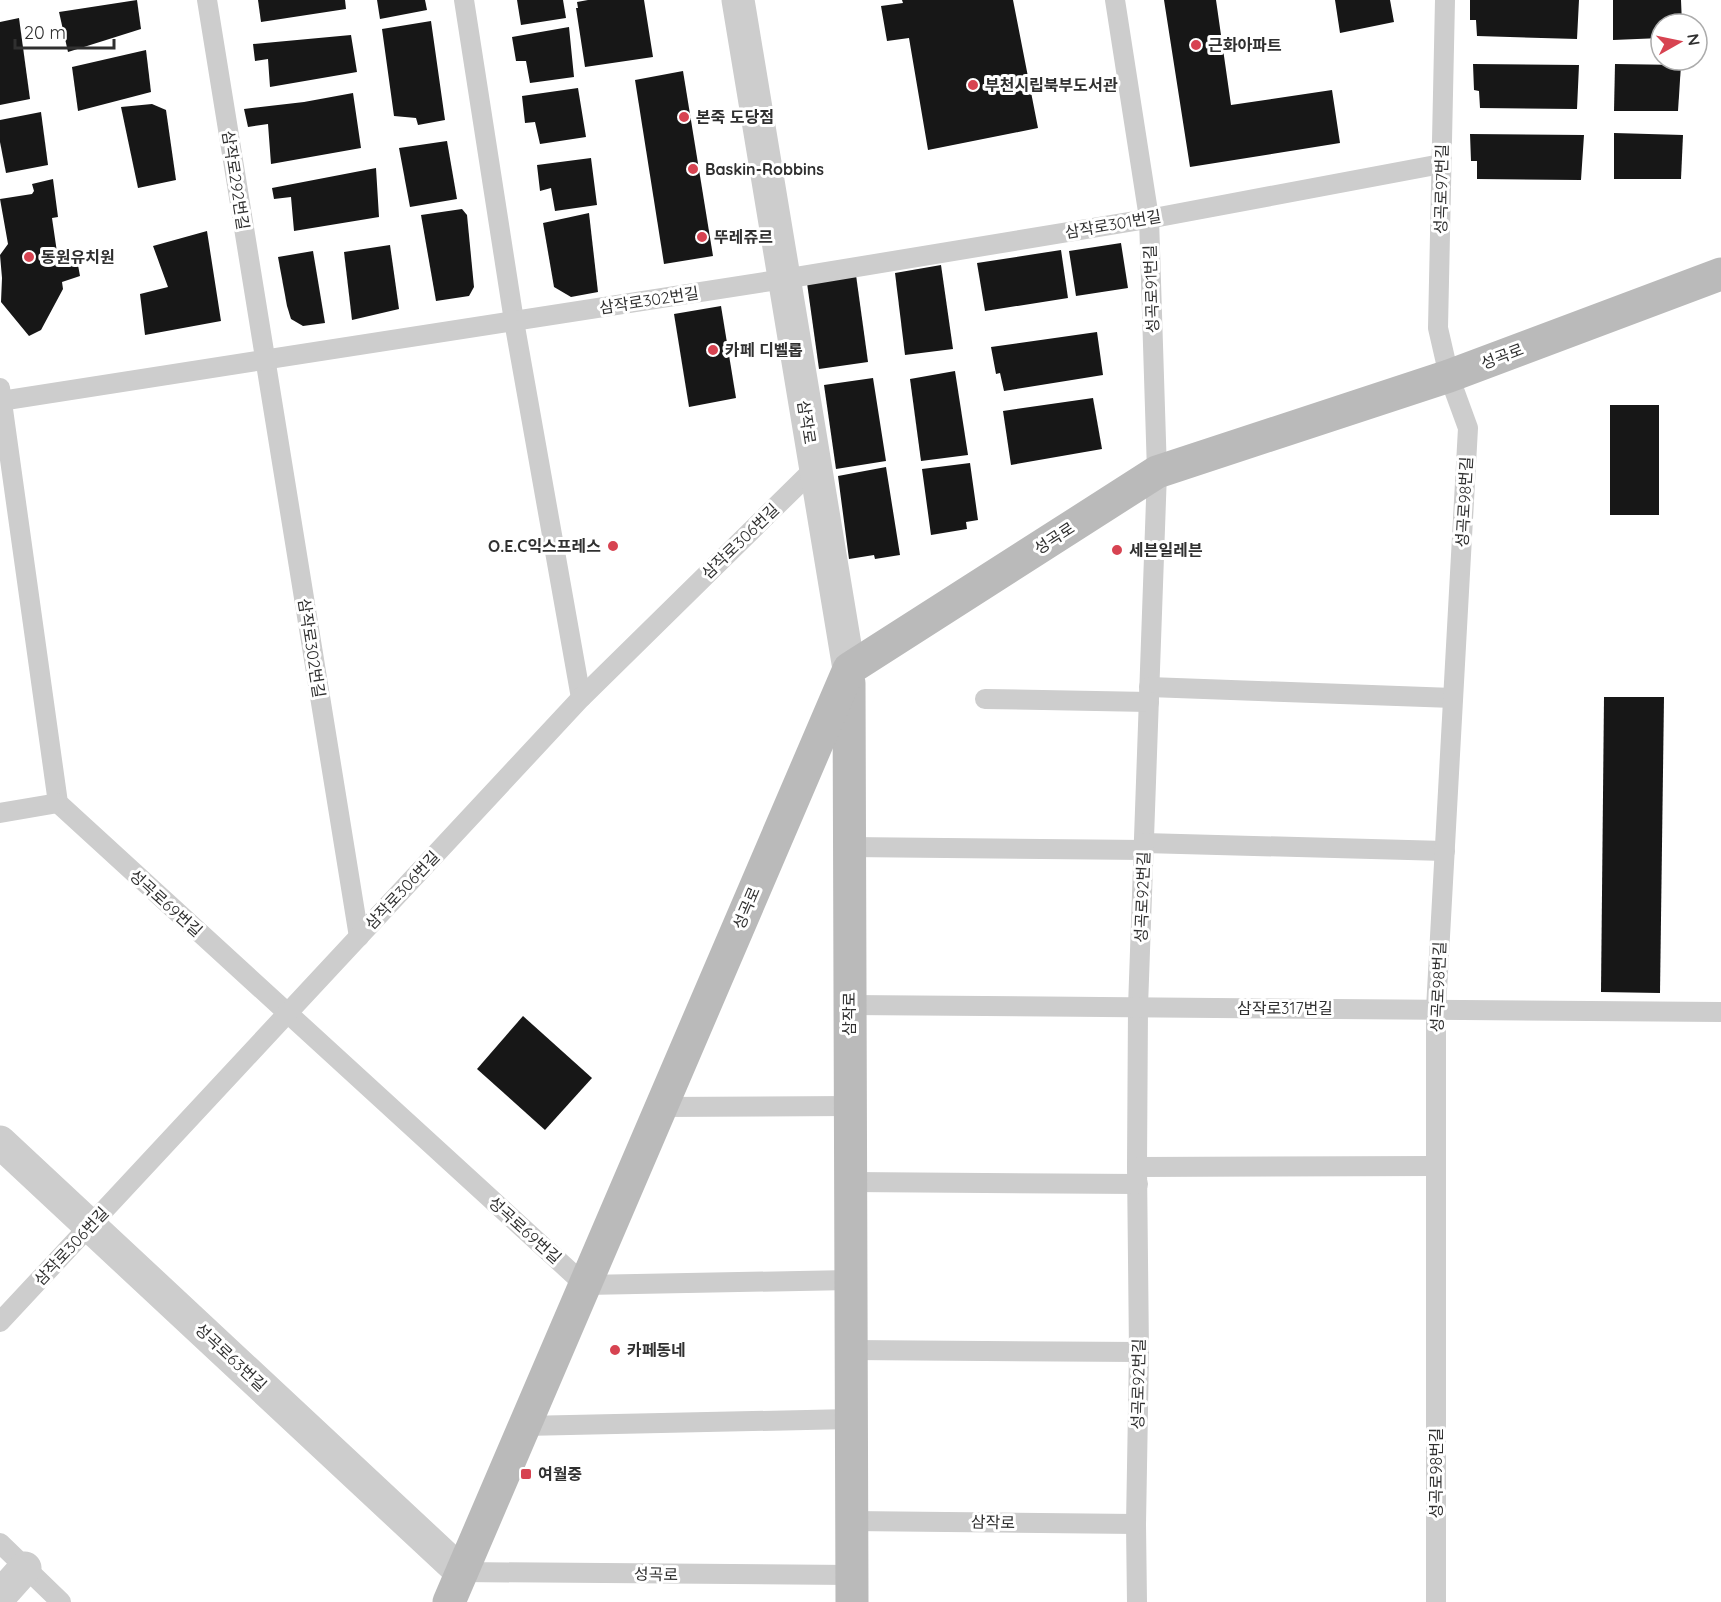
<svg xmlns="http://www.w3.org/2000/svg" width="1721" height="1602" font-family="Quicksand,'Noto Sans KR',sans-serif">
	<rect width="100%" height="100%" fill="#fff"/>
	<!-- building -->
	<g fill="#171717">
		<polygon points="137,0 141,29 68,52 59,12"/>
		<polygon points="258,0 345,0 346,9 261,22"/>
		<polygon points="377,0 425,0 427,10 380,19"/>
		<polygon points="517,0 563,0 566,18 521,25"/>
		<polygon points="588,0 644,0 653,57 585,67 576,8 578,8 577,2"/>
		<polygon points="902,0 1013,0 1038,128 928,150 909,38 887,41 881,6 903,3"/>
		<polygon points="1164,0 1216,0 1231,105 1332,90 1340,143 1190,167"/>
		<polygon points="1335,0 1390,0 1394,22 1340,33"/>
		<polygon points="1470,0 1579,0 1577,39 1477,36 1476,20 1470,20"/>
		<polygon points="1613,0 1681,0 1682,24 1661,24 1661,38 1613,40"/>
		<polygon points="19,18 30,99 0,105 0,22"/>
		<polygon points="431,21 445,120 418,125 416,118 394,116 382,29"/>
		<polygon points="569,27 574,77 530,83 526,61 516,61 512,37"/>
		<polygon points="351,35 357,72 270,87 268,59 255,61 253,44"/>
		<polygon points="146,50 151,92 78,111 72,67"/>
		<polygon points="1473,64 1579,65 1577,109 1480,108 1479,91 1474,90"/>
		<polygon points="1615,64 1681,65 1678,111 1614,111"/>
		<polygon points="683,71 713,256 664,264 635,80"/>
		<polygon points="578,88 586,137 540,144 535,122 525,123 522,96"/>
		<polygon points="353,93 361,148 271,164 268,124 248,127 244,109 304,102"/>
		<polygon points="152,104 166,110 176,180 138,188 121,107"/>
		<polygon points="41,112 48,165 6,173 0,142 0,120"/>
		<polygon points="1614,133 1683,135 1681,179 1614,179"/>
		<polygon points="1470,134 1584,135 1581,180 1477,179 1477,161 1471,161"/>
		<polygon points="447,141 457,199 410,207 399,148"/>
		<polygon points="591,158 597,205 555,211 551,188 540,191 537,165"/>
		<polygon points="376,168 379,217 294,231 291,197 274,199 272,188"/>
		<polygon points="53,179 58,217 52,218 58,259 76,254 80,276 62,282 63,289 41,330 29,336 1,302 2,278 0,255 8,244 0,199 32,194 34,191 32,184"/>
		<polygon points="462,209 467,215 474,287 469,296 436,301 421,215"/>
		<polygon points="589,213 598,292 571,297 554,287 543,223"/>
		<polygon points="207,231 221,321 145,335 140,294 168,287 153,246"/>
		<polygon points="1121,243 1128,288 1076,296 1069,251"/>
		<polygon points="390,245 399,309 352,320 344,252"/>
		<polygon points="1061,250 1068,298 985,311 977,263"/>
		<polygon points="313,251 325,323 303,326 291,319 287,306 278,257"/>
		<polygon points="941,265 953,349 905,355 895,273"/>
		<polygon points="856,275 868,362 819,369 807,283"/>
		<polygon points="721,306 736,398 689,407 674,314"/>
		<polygon points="1097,332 1103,375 1004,391 1000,373 996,374 991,347"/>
		<polygon points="955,371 968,455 921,461 910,379"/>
		<polygon points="873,378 886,461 836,469 824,385"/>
		<polygon points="1093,398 1102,449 1011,465 1003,411"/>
		<rect x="1610" y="405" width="49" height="110"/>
		<polygon points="970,463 978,520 966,522 967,529 931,535 922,469"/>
		<polygon points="886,467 900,555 875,559 874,555 849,559 838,476"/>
		<polygon points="1604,697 1664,697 1660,993 1601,992"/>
		<polygon points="523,1016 592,1078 545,1130 477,1069"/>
	</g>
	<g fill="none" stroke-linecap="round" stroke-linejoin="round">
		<!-- lane -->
		<g stroke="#cdcdcd" stroke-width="20">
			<polyline points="207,0 359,937"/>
			<polyline points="464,0 514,321 581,698"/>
			<polyline points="1115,0 1149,218 1157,472 1138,1007 1137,1167 1139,1352 1136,1524 1137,1602"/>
			<polyline points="0,388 58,803 585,1285 850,1280"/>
			<polyline points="0,401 784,279 1159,217 1441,164"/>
			<polyline points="1149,687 1453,698"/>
			<polyline points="985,699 1149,702"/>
			<polyline points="0,813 58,803"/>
			<polyline points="1144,843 1445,851"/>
			<polyline points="849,847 1144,850"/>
			<polyline points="849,1005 1721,1012"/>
			<polyline points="661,1107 850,1106"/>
			<polyline points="1137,1167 1436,1166"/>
			<polyline points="850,1182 1138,1184"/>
			<polyline points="0,1322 581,698 815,468"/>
			<polyline points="851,1350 1139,1352"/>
			<polyline points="524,1426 851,1419"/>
			<polyline points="851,1521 1136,1524"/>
			<polyline points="0,1543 61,1602"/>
			<polyline points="461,1572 851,1575"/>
			<polyline points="1436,1602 1436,1009 1468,428 1449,376 1438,328 1445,0"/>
		</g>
		<!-- street -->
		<g stroke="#cdcdcd" stroke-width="33">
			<polyline points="738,0 849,669"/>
			<polyline points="0,1142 461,1572"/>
			<polyline points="0,1596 25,1568"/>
		</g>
		<!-- secondary -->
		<g stroke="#bababa" stroke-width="33">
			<polyline points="849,683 852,1602"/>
			<polyline points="449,1602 849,669 1157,472 1449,376 1721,274"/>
		</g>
	</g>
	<!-- markers -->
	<g fill="#d74351" stroke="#fff" stroke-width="2">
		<circle cx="1196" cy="45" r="6"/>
		<circle cx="973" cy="85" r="6"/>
		<circle cx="684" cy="117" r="6"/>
		<circle cx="693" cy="169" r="6"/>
		<circle cx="702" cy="237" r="6"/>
		<circle cx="29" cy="257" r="6"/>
		<circle cx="713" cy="350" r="6"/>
		<circle cx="613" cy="546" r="6"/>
		<circle cx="1117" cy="550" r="6"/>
		<circle cx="615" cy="1350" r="6"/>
		<rect x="520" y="1468" width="12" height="12" rx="3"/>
	</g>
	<g text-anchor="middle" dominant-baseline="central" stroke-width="6" stroke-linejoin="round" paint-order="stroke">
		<!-- poi labels -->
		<g font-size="16" font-weight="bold" fill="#303030" stroke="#fff" text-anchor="start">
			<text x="1208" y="45">근화아파트</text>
			<text x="985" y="85">부천시립북부도서관</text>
			<text x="696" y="117">본죽 도당점</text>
			<text x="705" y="169">Baskin-Robbins</text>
			<text x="714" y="237">뚜레쥬르</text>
			<text x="41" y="257">동원유치원</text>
			<text x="725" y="350">카페 디벨롭</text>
			<text x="601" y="546" text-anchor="end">O.E.C익스프레스</text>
			<text x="1129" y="550">세븐일레븐</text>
			<text x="627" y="1350">카페동네</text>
			<text x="538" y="1474">여월중</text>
		</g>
		<!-- street labels -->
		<g font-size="16" fill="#303030" stroke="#fff">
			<text transform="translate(236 180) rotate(81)">삼작로292번길</text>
			<text transform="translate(1441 189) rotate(-89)">성곡로97번길</text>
			<text transform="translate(1113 224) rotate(-10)">삼작로301번길</text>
			<text transform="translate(1151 289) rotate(-92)">성곡로91번길</text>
			<text transform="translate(649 300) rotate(-9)">삼작로302번길</text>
			<text transform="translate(1502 356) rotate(-21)">성곡로</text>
			<text transform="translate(807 422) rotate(81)">삼작로</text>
			<text transform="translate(1464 502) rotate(-87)">성곡로98번길</text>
			<text transform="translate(1054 538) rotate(-33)">성곡로</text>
			<text transform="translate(740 541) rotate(-44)">삼작로306번길</text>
			<text transform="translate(312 648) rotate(81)">삼작로302번길</text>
			<text transform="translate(402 890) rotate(-47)">삼작로306번길</text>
			<text transform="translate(1142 897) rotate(-88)">성곡로92번길</text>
			<text transform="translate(166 903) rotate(42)">성곡로69번길</text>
			<text transform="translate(746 908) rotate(-67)">성곡로</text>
			<text transform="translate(1438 987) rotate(-88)">성곡로98번길</text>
			<text x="1285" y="1008">삼작로317번길</text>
			<text transform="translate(849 1014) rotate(-90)">삼작로</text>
			<text transform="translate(525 1230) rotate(42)">성곡로69번길</text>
			<text transform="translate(71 1246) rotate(-47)">삼작로306번길</text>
			<text transform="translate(231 1357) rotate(43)">성곡로63번길</text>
			<text transform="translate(1138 1384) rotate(-89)">성곡로92번길</text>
			<text transform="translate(1436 1473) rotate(-90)">성곡로98번길</text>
			<text transform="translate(993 1522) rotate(1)">삼작로</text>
			<text transform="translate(656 1574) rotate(1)">성곡로</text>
		</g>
	</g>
	<!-- north arrow -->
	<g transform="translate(1679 42) rotate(81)"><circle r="28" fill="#ffffff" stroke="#acacac" stroke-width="1.5"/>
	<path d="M0-4.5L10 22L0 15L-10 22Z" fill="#d74351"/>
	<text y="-9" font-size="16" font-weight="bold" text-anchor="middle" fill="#303030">N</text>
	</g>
	<!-- scale -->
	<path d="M15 39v9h99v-9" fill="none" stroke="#303030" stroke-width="3"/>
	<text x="24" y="39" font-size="18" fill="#303030" stroke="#ffffff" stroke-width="4.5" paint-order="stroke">20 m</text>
</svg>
